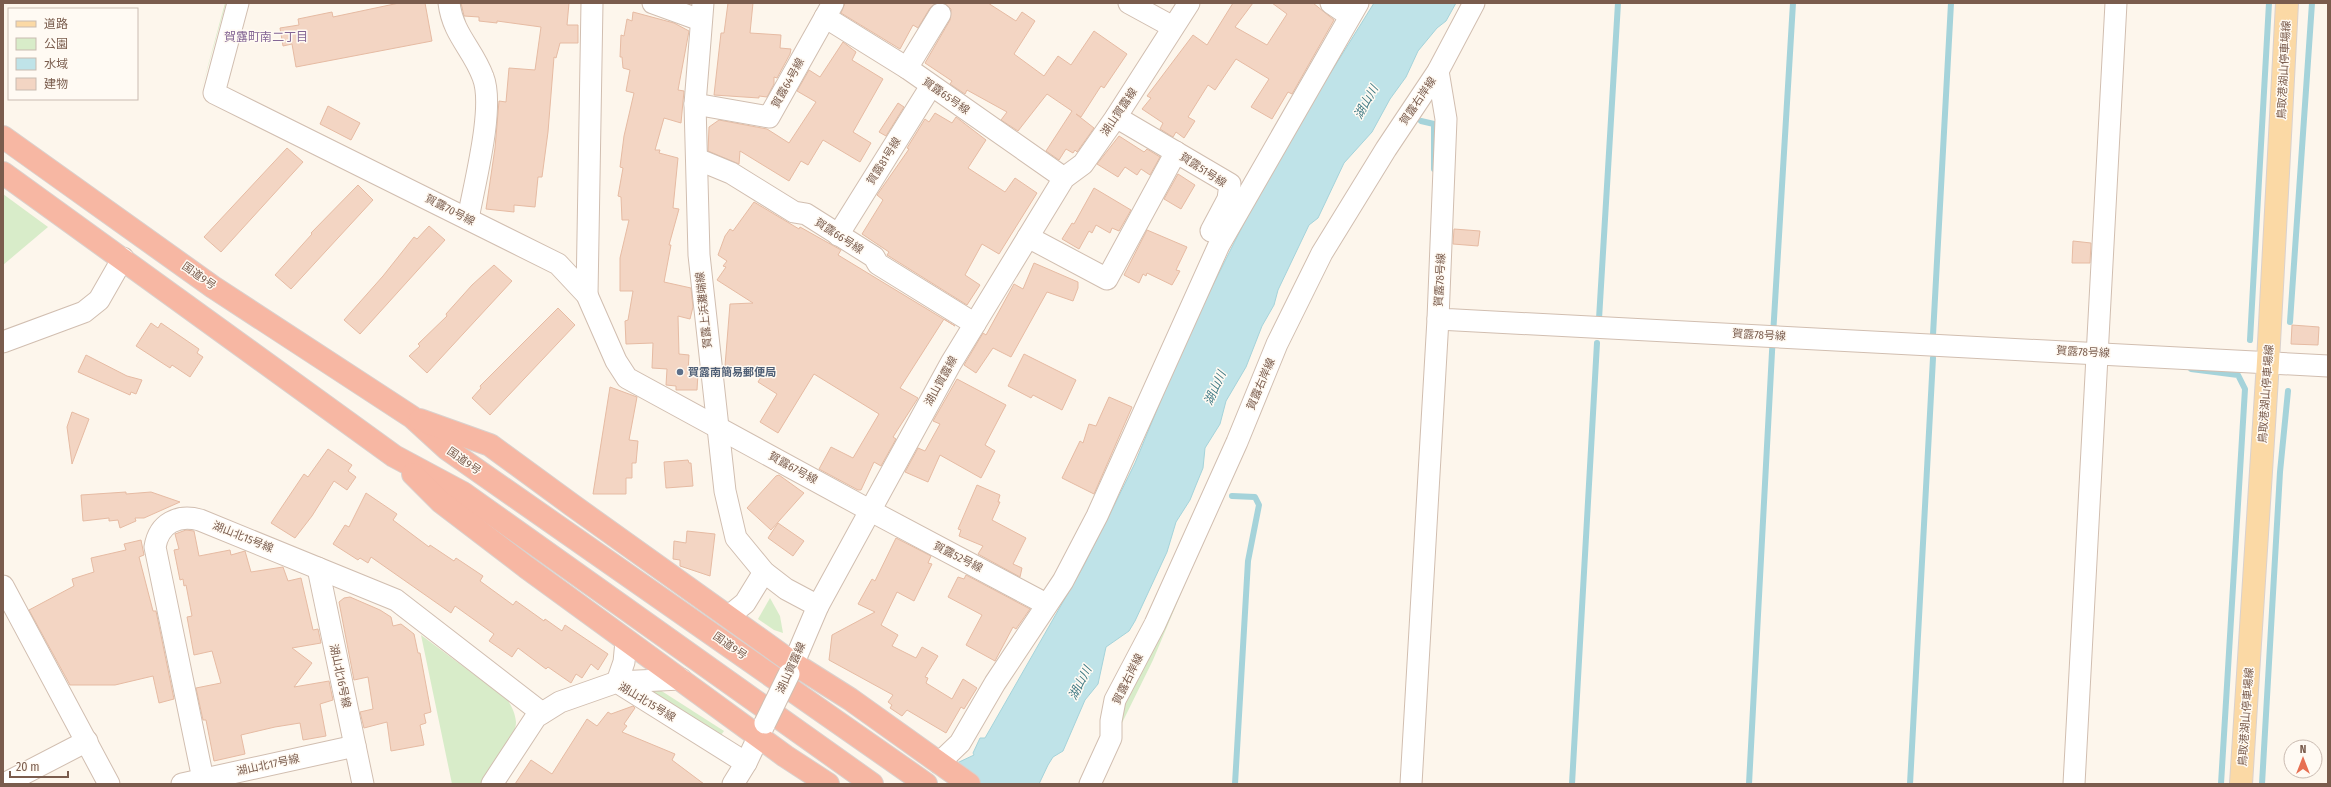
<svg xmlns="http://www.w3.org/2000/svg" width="2331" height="787" font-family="'Fira Sans Condensed','Noto Sans JP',sans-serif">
	<rect width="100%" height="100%" fill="#fdf6ec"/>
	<!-- green -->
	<g fill="#d8ecc9">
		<polygon points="225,3 226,3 200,95"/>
		<polygon points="3,194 48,227 3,265"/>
		<polygon points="1193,565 1153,660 1122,723 1121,739 1117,719"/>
		<polygon points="770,598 780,616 783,633 774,630 758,619"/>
		<path d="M 421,635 L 507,699 C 512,707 515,713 516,722 C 516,739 491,769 481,784 L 452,784 Z"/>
		<polygon points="653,690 660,690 724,731 721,735 651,693"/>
	</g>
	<!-- water -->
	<polygon fill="#bfe3e8" stroke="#a5d3da" points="1374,3 1456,3 1446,21 1437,28 1418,51 1406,77 1390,99 1372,132 1344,163 1318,218 1309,225 1278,290 1274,305 1262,326 1246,367 1226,401 1220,424 1205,448 1203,468 1196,485 1190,500 1176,522 1167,552 1135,621 1129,631 1106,647 1098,684 1085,700 1063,751 1053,757 1048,765 1039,784 953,784 957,763 974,755 973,753 980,738 985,738 1083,567 1110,514 1135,463 1187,337 1251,209 1300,122"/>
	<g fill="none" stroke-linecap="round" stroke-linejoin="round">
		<!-- stream -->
		<g stroke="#a5d3da" stroke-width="6">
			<polyline points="1421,121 1434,124 1434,169"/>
			<polyline points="1599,319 1618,3"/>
			<polyline points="2290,322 2312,3"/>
			<polyline points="1933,335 1951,3"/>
			<polyline points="2250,340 2269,3"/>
			<polyline points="2191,369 2238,375 2245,389 2221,784"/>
			<polyline points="1232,496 1255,497 1259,505 1248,561 1235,784"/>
			<polyline points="1572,784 1597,343"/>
			<polyline points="1749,784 1772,352 1793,3"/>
			<polyline points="1910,784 1933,358"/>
			<polyline points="2262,784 2280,472 2288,391"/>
		</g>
	</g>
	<!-- building -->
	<g fill="#f3d5c3" stroke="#e6bba3">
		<polygon points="399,3 425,3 432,41 296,67 292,44 283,46 280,28 299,25 298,19 332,12 333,17"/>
		<polygon points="461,3 569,3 567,25 578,25 578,43 560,43 556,58 554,57 548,132 542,177 538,177 535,207 514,205 514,212 486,209 495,148 499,101 506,102 509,68 535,70 541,27 497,21 497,23 479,21 479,17 464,16"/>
		<polygon points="728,3 753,3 750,33 781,35 780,48 791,49 790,54 777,78 774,77 774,84 767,97 759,96 759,98 714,95 721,33 724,33"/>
		<polygon points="845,3 936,3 930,8 918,28 913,25 900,49 841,13"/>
		<polygon points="944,3 988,3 1016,21 1022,12 1035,21 1014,54 1044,76 1058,56 1071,65 1094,31 1127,54 1104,88 1101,86 1081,117 1076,114 1094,128 1077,152 1075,150 1073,153 1066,149 1059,160 1046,151 1072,111 1047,94 1018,131 1001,120 1007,112 967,90 965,94 950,84 952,81 925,63 950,20 951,9"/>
		<polygon points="1233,3 1253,3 1235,27 1267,45 1287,14 1272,3 1313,3 1334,20 1292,94 1288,92 1272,119 1251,107 1269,79 1236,59 1215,90 1208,85 1188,117 1195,121 1184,138 1176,132 1173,137 1160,129 1163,123 1142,109 1151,98 1147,96 1193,35 1207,45"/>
		<polygon points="633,12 674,23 689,31 678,90 684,91 681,123 664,118 655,150 660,150 659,153 678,158 673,208 679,209 669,245 671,245 664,282 691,288 693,307 690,319 678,316 679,354 689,355 688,372 698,373 697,390 676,390 676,386 666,385 667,369 652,368 653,343 626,344 625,321 628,320 633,291 620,291 620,258 629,220 622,220 621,197 618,196 623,168 620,167 624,136 634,93 626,91 630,70 623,68 622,57 620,57 621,35 624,36 627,19 632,21"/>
		<polygon points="843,42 856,52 852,60 883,79 853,132 871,143 860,162 823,140 808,165 801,161 789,181 740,151 739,164 708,151 709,127 719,120 767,129 789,143 816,102 797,91 809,70 820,77"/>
		<polygon points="898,103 904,107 886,136 879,132"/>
		<polygon points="328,106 360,123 351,140 320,124"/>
		<polygon points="935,113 952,123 956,117 986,140 968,168 1005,192 1015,178 1037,193 999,254 982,244 965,275 980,285 967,305 887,255 889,252 862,234 883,200 877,195 909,149 907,148 925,119 929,122"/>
		<polygon points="1119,136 1144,152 1147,149 1160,157 1150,175 1141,169 1137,175 1125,167 1118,177 1097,164"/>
		<polygon points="287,148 303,162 221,252 204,237"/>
		<polygon points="1178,174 1195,185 1181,209 1164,199"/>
		<polygon points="358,185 373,200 291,289 275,275 312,234 311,233"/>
		<polygon points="1094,188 1131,210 1119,231 1112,228 1110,233 1096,225 1092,233 1089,231 1079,249 1062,239 1072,223 1074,224"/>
		<polygon points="754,202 799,229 800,227 841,250 838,255 955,326 944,319 900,388 918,398 893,437 896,439 881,466 874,462 861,490 858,490 819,469 831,447 853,458 879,414 814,374 778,433 760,422 777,394 758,382 766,368 725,366 730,304 753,303 717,280 726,267 723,266 727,261 718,255 725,236 730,229 733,231"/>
		<polygon points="429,226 445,240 360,334 344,320 383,276 414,237 417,239"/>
		<polygon points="1454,229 1480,231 1478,246 1453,244"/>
		<polygon points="1147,230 1187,247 1176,270 1180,271 1172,285 1147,273 1146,276 1143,274 1139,283 1124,275"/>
		<polygon points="2073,241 2091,243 2090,263 2072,263"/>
		<polygon points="1034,263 1078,282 1078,288 1073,301 1047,292 1011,357 993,348 976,373 964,365 983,333 986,335 1014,284 1023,289"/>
		<polygon points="494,265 512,281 427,373 409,356 420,346 418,344 447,316 446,314 472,285"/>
		<polygon points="558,308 575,325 490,415 472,398 481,388 480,386"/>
		<polygon points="151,323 158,328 161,323 199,349 197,353 203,357 190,377 172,365 170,368 136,346"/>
		<polygon points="2292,325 2319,327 2318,345 2291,344"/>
		<polygon points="1024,354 1076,380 1062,410 1033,395 1031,398 1008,386"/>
		<polygon points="86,355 127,376 142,380 136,394 131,392 130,395 78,372"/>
		<polygon points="957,379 1006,405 985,445 995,451 981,478 940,455 928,482 905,472 918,448 925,451 940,424 933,421"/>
		<polygon points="610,387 637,397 629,440 638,441 636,463 632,463 632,478 626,478 626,494 593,494"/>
		<polygon points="1109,397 1132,407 1094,494 1062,478 1080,441 1083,443 1089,424 1096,426"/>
		<polygon points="72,412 89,419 72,464 67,427"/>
		<polygon points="328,449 352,465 348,471 356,477 347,490 334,481 312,516 295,538 271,523 304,474 308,477"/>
		<polygon points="688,460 689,463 691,463 693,486 666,488 664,462"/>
		<polygon points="779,475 804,493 771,530 747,508 776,476"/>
		<polygon points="977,485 1000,495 998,502 1000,502 992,520 1026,538 1013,564 1022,568 1020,577 978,554 983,546 959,536 961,530 958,529"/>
		<polygon points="126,492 126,494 151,492 180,502 144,518 135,518 136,521 120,528 118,520 109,521 109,518 83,521 81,495"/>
		<polygon points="366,493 397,514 393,520 429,547 430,545 454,561 456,558 483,576 480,581 513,605 516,601 544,621 545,619 562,631 565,625 608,654 598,670 591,664 582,678 576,674 571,683 548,667 546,669 518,648 512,657 489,641 494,634 455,606 451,613 371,557 368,563 360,558 358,560 333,544 345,525 349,527"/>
		<polygon points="778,523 804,541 793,556 768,538"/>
		<polygon points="186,530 194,531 199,556 230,550 231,555 245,551 251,572 283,567 288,581 301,578 313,630 318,629 321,643 292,648 312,663 294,687 329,681 333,700 320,704 326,736 303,740 300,723 275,727 241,735 245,754 214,761 206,720 203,720 196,688 221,683 212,651 194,655 187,617 192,616 186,585 184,586 183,579 180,580 174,550 179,549 175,534"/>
		<polygon points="687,531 715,534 710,576 680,566 680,560 673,559 674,541 686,543"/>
		<polygon points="896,538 931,556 928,563 932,564 914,601 897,592 881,625 898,635 892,646 916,658 922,647 938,656 925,677 928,678 926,683 952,699 963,679 977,688 964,709 961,707 946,733 907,710 902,716 890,708 892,705 888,702 893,695 829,660 832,635 875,612 858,604 872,579 875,581"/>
		<polygon points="141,540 144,555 139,557 153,611 156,611 174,699 159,703 153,676 115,685 70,685 29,610 74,586 72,579 94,572 91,558 126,550 124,544"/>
		<polygon points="966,575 1030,609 1016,629 1013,627 995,661 966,645 982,615 948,597 958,577 964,579"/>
		<polygon points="350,597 380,610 391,617 393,626 401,624 414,634 418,653 420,653 431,712 424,714 426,723 420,725 424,745 391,751 387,722 364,728 360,712 373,709 368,677 354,680 339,602 344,598"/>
		<polygon points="633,706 635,708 624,724 627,726 622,732 675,754 672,760 704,784 515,784 531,760 552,774 587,719 597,726 608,712 611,714"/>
	</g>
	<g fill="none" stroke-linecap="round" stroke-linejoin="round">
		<!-- minor casing -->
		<g stroke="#d1beb0" stroke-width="23">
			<g id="minor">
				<polyline points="238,3 214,93 558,264 587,295 616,361 627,378 871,511 1046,604"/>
				<path d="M 449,3 C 453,35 473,49 483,77 C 495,107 474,185 468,219"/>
				<polyline points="653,3 700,20"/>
				<polyline points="703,3 695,104 699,255 725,491 736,538 764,572 786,589 818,606"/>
				<polyline points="1129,3 1173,27"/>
				<polyline points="1331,3 1350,16"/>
				<polyline points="825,17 907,68 1064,178"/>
				<polyline points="907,68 940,14"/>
				<polyline points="1438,71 1446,119 1438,319 2328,366"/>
				<polyline points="695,104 769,117 833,3"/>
				<polyline points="1116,117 1230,184 1228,199 1211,231"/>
				<polyline points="697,159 731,173 794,212 806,214 874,257 878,264 975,324"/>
				<polyline points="838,235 931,86"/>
				<polyline points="1028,237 1107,279 1176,152"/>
				<polyline points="587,295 592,3"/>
				<polyline points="3,342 84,312 99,300 123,258"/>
				<polyline points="318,568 363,784"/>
				<polyline points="3,586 109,784"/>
				<polyline points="729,616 745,603 764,572"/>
				<polyline points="626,641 624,662 617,682 681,679"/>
				<polyline points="789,674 818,606 951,363 1064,178 1083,164 1116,117 1189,3"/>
				<polyline points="939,763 960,743 995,683 1063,581 1097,516 1219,245 1358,3"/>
				<polyline points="4,784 87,741"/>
				<polyline points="182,784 355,746"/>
				<path d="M 204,784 L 155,547 C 159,523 178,514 200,520 L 396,600 L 542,713"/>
				<polyline points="492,784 536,717 560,702 617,682 746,763"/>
				<polyline points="733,784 746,763 765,723"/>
				<polyline points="1090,784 1111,738 1111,721 1115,700 1155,624 1237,442 1277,344 1322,253 1386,149 1438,71 1474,3"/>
				<polyline points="1411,784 1438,319"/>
				<polyline points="2074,784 2116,3"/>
			</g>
		</g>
		<!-- major casing -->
		<g stroke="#dad1cd" stroke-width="24">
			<polyline id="major" points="2241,784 2268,362 2287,3"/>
		</g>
		<!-- highway casing -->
		<g stroke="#dad1cd" stroke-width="24">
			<g id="highway">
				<polyline points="3,137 213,287 412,417 447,449 926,784"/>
				<polyline points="3,173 394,456 463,493 872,784"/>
				<polyline points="420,420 490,445 572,505 793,663 850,699 969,784"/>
				<polyline points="413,474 441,502 526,567 785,756 828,784"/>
			</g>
		</g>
		<!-- minor -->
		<use href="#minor" stroke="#fff" stroke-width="21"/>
		<!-- major -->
		<use href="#major" stroke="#fbd9a5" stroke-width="22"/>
		<!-- highway -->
		<use href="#highway" stroke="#f7b7a3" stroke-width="22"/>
		<!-- minor-bridge casing -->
		<g stroke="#d1beb0" stroke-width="23" stroke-linecap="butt">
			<polyline id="minor-bridge" points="765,723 789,674"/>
		</g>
		<!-- minor-bridge -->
		<use href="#minor-bridge" stroke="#fff" stroke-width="21"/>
	</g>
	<!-- markers -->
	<circle fill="#5c6f8a" stroke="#fffaf3" stroke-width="1.5" cx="680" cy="372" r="4"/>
	<g text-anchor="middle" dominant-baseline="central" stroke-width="3" stroke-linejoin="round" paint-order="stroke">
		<!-- street labels -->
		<g font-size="11" fill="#7a5c4d" stroke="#fffaf3">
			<text transform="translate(2284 70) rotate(-87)">鳥取港湖山停車場線</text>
			<text transform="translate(788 83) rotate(-61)">賀露64号線</text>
			<text transform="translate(946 96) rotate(35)">賀露65号線</text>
			<text transform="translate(1418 101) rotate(-56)">賀露右岸線</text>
			<text transform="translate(1119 112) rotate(-56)">湖山賀露線</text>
			<text transform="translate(884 161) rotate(-58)">賀露81号線</text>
			<text transform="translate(1203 170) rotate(33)">賀露51号線</text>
			<text transform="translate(450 210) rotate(27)">賀露70号線</text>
			<text transform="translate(839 236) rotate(33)">賀露66号線</text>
			<text transform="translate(199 276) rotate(35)">国道9号</text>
			<text transform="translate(1440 280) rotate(-87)">賀露78号線</text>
			<text transform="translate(704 310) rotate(-96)">賀露上浜灘端線</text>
			<text transform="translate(1759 335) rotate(3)">賀露78号線</text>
			<text transform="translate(2083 352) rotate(3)">賀露78号線</text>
			<text transform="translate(941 381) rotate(-61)">湖山賀露線</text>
			<text transform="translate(1261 384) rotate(-67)">賀露右岸線</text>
			<text transform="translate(2266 394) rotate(-86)">鳥取港湖山停車場線</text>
			<text transform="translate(464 461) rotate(35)">国道9号</text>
			<text transform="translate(793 468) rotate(29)">賀露67号線</text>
			<text transform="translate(243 537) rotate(22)">湖山北15号線</text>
			<text transform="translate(958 557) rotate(27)">賀露52号線</text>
			<text transform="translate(730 646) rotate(35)">国道9号</text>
			<text transform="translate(791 668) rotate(-66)">湖山賀露線</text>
			<text transform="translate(340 676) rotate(78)">湖山北16号線</text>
			<text transform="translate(1128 679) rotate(-64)">賀露右岸線</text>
			<text transform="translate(647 702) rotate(31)">湖山北15号線</text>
			<text transform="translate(2246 717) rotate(-86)">鳥取港湖山停車場線</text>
			<text transform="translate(268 765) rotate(-12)">湖山北17号線</text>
		</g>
		<!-- service labels -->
		<g font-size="11" font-weight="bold" fill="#4e5e75" stroke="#fffaf3" text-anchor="start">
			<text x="688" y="372">賀露南簡易郵便局</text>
		</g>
		<!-- neighbourhood labels -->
		<g font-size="12" fill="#846695" stroke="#fffaf3">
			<text x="266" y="37">賀露町南二丁目</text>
		</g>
		<!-- water labels -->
		<g font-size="12" font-style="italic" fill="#437c86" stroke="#fffaf3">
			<text transform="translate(1366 102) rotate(-61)">湖山川</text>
			<text transform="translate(1215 388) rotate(-66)">湖山川</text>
			<text transform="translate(1080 683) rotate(-63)">湖山川</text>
		</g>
	</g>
	<!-- border -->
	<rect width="2331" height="787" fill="none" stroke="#7a5c4d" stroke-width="8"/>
	<!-- legend -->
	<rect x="8" y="8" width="130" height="92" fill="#fffaf3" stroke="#cabbb1"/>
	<rect x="16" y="21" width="20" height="6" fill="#fbd9a5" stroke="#cabbb1"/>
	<text x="44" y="28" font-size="12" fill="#7a5c4d">道路</text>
	<rect x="16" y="38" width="20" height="12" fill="#d8ecc9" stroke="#cabbb1"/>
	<text x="44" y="48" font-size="12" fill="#7a5c4d">公園</text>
	<rect x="16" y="58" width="20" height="12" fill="#bfe3e8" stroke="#cabbb1"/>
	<text x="44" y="68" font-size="12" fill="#7a5c4d">水域</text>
	<rect x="16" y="78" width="20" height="12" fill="#f3d5c3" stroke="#cabbb1"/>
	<text x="44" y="88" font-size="12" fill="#7a5c4d">建物</text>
	<!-- north arrow -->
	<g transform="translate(2303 759)"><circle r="19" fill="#fffaf3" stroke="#cabbb1"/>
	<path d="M0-3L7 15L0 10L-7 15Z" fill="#e76f51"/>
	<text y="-6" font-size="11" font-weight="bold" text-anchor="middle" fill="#7a5c4d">N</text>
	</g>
	<!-- scale -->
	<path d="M10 771v6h58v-6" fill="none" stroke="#7a5c4d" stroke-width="2"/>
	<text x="16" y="771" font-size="12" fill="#7a5c4d" stroke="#fffaf3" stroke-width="3" paint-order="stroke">20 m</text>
</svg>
